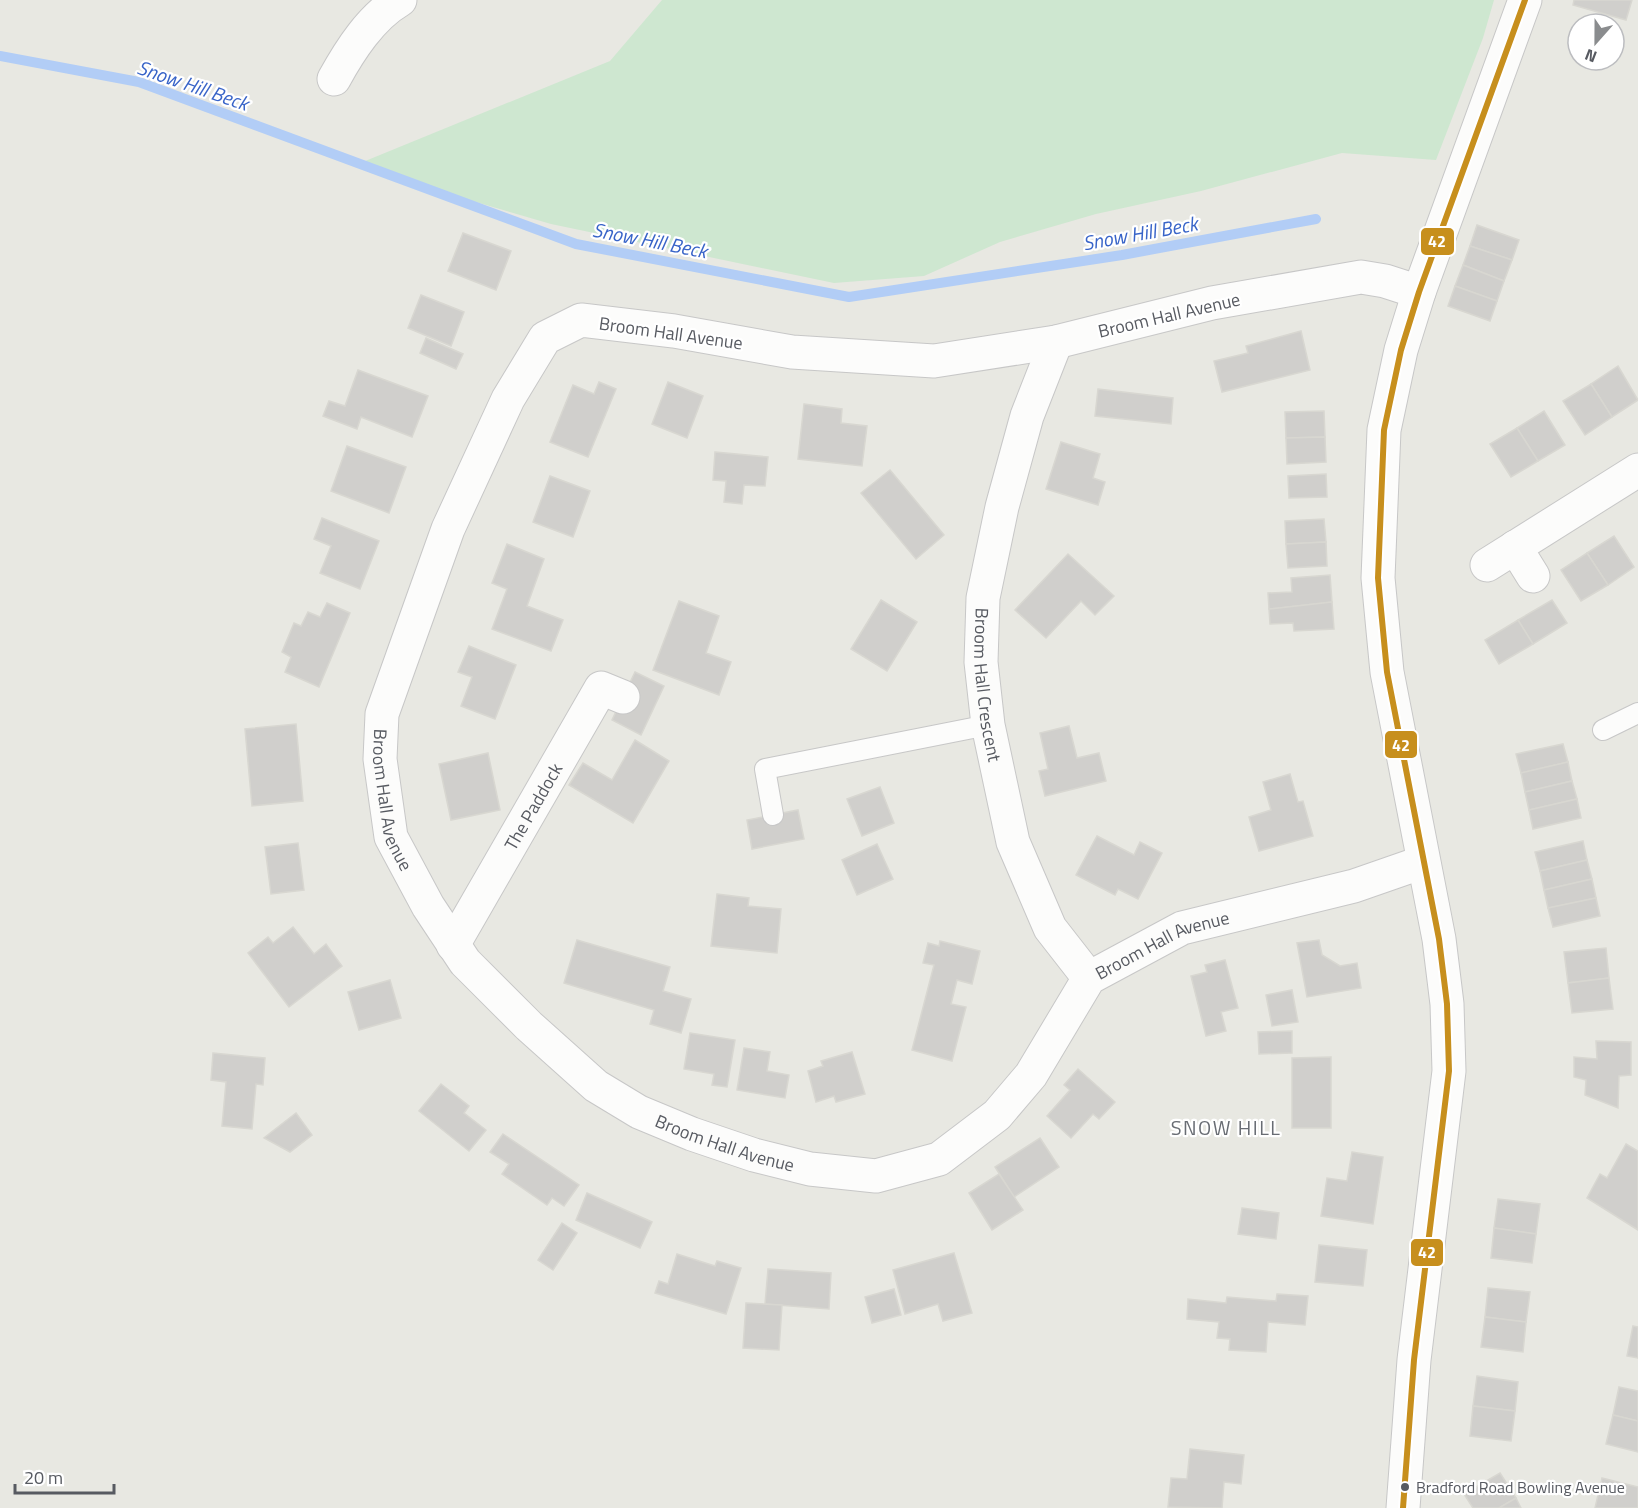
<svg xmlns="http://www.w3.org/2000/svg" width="1638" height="1508" font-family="'Titillium Web',sans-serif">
	<rect width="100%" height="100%" fill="#e8e8e2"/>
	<!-- green -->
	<polygon fill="#cee7d0" points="662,0 1494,0 1483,38 1436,160 1342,153 1201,191 1096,214 1000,242 924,276 834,283 551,224 353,166 610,61"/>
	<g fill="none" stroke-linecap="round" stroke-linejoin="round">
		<!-- stream -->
		<polyline stroke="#b2cdf6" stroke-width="10" points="0,56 139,82 576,244 849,297 1122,255 1316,219"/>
	</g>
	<!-- building -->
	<g fill="#d0cfcc" stroke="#d8d7d1" stroke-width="1.5">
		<polygon points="1574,0 1632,0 1626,20 1573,5"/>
		<polygon points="1477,225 1519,240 1512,260 1470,246"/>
		<polygon points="463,233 511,251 496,290 448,271"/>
		<polygon points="1470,246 1512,260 1504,281 1463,265"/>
		<polygon points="1463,265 1504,281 1497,301 1455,286"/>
		<polygon points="1455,286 1497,301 1490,321 1448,306"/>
		<polygon points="421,295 464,312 451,346 408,328"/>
		<polygon points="1301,331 1310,370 1222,392 1214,361 1248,353 1246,346"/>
		<polygon points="426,338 463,354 456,369 420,353"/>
		<polygon points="1618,366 1638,400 1612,417 1591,384"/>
		<polygon points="358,370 428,396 412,437 361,417 357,429 323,416 329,401 345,406"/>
		<polygon points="599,382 616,389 588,457 550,442 573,385 594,394"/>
		<polygon points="668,382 703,396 687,438 652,424"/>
		<polygon points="1591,384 1612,417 1585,435 1563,401"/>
		<polygon points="1098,389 1173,398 1171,424 1095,416"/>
		<polygon points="804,404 842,409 841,423 867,426 862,466 798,459"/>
		<polygon points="1324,411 1325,437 1286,438 1285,412"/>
		<polygon points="1544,411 1565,445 1538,461 1517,428"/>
		<polygon points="1517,428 1538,461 1511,477 1490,444"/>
		<polygon points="1325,437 1326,462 1287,464 1286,438"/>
		<polygon points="1061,442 1100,454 1093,478 1105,482 1098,505 1046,489"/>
		<polygon points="347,446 406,467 389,513 331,491"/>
		<polygon points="715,452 768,457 765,486 744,485 742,504 724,502 726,481 713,480"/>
		<polygon points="890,470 944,535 916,559 861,493"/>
		<polygon points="1326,474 1327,497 1289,498 1288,476"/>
		<polygon points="550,476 590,491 573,537 533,522"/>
		<polygon points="322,518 379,541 360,589 320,573 331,546 314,539"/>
		<polygon points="1324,519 1326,542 1286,544 1285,521"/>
		<polygon points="1614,536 1634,567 1608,585 1587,553"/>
		<polygon points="1326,542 1327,566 1288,568 1286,544"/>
		<polygon points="507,544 544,559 527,606 563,620 551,651 492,629 507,589 492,583"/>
		<polygon points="1587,553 1608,585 1581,601 1561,570"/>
		<polygon points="1068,554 1114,596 1095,615 1081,601 1046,638 1015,610"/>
		<polygon points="1330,575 1332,602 1269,609 1268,593 1292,592 1291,578"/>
		<polygon points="881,600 917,622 887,671 851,649"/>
		<polygon points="1552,600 1567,623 1533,644 1518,620"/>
		<polygon points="679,601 719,616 706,653 731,662 719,695 653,670"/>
		<polygon points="1332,602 1334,629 1294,631 1293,623 1270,624 1269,609"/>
		<polygon points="327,603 350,613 319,687 285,672 291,657 282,652 294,623 301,626 308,612 320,617"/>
		<polygon points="1518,620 1533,644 1499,664 1485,640"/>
		<polygon points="469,646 516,665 495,719 461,706 472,677 458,672"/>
		<polygon points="635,672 664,686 641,735 612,720"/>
		<polygon points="296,724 303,801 252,806 245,729"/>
		<polygon points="1069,726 1077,758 1099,753 1106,781 1045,796 1039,771 1048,769 1040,733"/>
		<polygon points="635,740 669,761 633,823 569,785 583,763 612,780"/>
		<polygon points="1563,744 1568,762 1521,773 1516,754"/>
		<polygon points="488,753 500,810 451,820 439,764"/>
		<polygon points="1568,762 1572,781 1525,792 1521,773"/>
		<polygon points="1290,774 1298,802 1303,801 1313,836 1259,851 1249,817 1271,810 1263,782"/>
		<polygon points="1572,781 1577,799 1529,810 1525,792"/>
		<polygon points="880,787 894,823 862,836 847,799"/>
		<polygon points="1577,799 1581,818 1533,829 1529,810"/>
		<polygon points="798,810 804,839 752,849 747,820"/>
		<polygon points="1097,836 1134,855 1140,842 1162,853 1138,899 1118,889 1115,895 1076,875"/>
		<polygon points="1583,841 1587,860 1540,871 1535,852"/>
		<polygon points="298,843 304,890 271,894 265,847"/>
		<polygon points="877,844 893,879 857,895 842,860"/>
		<polygon points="1587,860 1592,879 1544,890 1540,871"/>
		<polygon points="1592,879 1596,898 1548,908 1544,890"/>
		<polygon points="717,894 749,898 748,906 781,909 777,953 711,946"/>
		<polygon points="1596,898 1600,916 1553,927 1548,908"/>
		<polygon points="293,927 314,954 326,944 342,966 289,1007 248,953 268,937 273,943"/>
		<polygon points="577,940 670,967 663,991 691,999 681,1033 650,1024 654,1010 564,983"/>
		<polygon points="1319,940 1322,955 1340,966 1357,963 1361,988 1307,997 1297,943"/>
		<polygon points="940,941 980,951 972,984 957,980 951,1004 966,1007 952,1061 912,1050 934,965 923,963 928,943 939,946"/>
		<polygon points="1606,948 1609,978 1568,983 1564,952"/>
		<polygon points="1225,960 1238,1008 1221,1012 1226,1031 1206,1036 1191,976 1207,972 1205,965"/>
		<polygon points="1609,978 1613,1009 1572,1013 1568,983"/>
		<polygon points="390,980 401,1018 359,1030 348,992"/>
		<polygon points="1292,990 1298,1022 1272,1026 1266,995"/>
		<polygon points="1292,1031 1292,1053 1259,1054 1258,1032"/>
		<polygon points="690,1033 735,1040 727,1087 712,1085 714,1074 684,1069"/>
		<polygon points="1596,1041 1631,1042 1631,1075 1619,1076 1618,1108 1585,1095 1586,1080 1574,1077 1574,1057 1597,1059"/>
		<polygon points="744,1048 770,1052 767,1071 789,1075 785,1098 737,1090"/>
		<polygon points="852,1052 865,1094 836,1102 834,1096 816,1102 808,1071 823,1066 821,1061"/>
		<polygon points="213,1053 265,1058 263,1085 256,1084 252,1129 222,1126 226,1082 211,1080"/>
		<polygon points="1331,1057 1331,1128 1292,1128 1292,1058"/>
		<polygon points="1078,1069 1115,1102 1099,1119 1093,1114 1071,1138 1047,1116 1070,1090 1064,1085"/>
		<polygon points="441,1084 469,1106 464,1113 486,1130 469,1151 419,1111"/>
		<polygon points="296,1113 312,1135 290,1152 264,1138"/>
		<polygon points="503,1134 579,1185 564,1206 552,1198 547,1205 502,1174 509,1164 490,1152"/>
		<polygon points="1040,1138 1059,1167 1014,1197 995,1167"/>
		<polygon points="1626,1144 1638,1151 1638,1230 1587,1198 1600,1174 1607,1178"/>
		<polygon points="1352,1152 1383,1157 1373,1224 1321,1216 1327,1178 1347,1181"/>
		<polygon points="999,1174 1023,1210 992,1230 969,1193"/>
		<polygon points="587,1193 652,1222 640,1248 576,1220"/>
		<polygon points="1498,1199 1540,1204 1536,1234 1494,1228"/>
		<polygon points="1242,1208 1279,1213 1276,1239 1238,1234"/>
		<polygon points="562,1223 577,1233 553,1270 538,1260"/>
		<polygon points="1494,1228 1536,1234 1532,1263 1491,1258"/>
		<polygon points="1319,1245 1367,1250 1363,1286 1315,1282"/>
		<polygon points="954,1253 972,1313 943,1321 938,1304 905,1314 893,1270"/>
		<polygon points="677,1254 715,1266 717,1261 741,1268 726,1314 655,1293 659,1281 668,1284"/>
		<polygon points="768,1269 831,1273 829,1309 765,1304"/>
		<polygon points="1488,1288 1530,1292 1526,1322 1485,1317"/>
		<polygon points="894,1289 901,1315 872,1323 865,1297"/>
		<polygon points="1277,1294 1308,1296 1305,1325 1268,1322 1266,1352 1229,1350 1230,1339 1217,1338 1219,1322 1187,1319 1188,1299 1226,1303 1227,1297 1276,1301"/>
		<polygon points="746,1303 782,1305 779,1350 743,1348"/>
		<polygon points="1485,1317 1526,1322 1523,1352 1481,1347"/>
		<polygon points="1633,1326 1638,1327 1638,1358 1627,1356"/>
		<polygon points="1477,1376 1518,1382 1515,1411 1473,1406"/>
		<polygon points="1619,1387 1638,1391 1638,1421 1613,1415"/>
		<polygon points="1473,1406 1515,1411 1511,1441 1470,1436"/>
		<polygon points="1613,1415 1638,1421 1638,1452 1606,1444"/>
		<polygon points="1190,1449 1244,1455 1241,1484 1224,1482 1222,1508 1168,1507 1171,1478 1187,1479"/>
		<polygon points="1500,1473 1516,1498 1499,1508 1473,1508 1464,1494"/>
		<polygon points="1602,1478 1638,1487 1638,1508 1595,1508"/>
		<polygon points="1516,1498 1521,1508 1499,1508"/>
	</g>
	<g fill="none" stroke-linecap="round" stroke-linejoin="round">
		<!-- service casing -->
		<g stroke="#c7c7c7" stroke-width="22">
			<g id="service">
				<polyline points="1603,730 1638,713"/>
				<polyline points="773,815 765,769 988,725"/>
			</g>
		</g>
		<!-- minor casing -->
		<g stroke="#c7c7c7" stroke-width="35">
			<g id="minor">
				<path d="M 334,79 C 350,50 371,17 400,0"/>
				<path id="s1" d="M 1419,292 L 1385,281 L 1361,277 L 1212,303 L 1056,342 L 934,361 L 792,352 L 674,331 L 581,320 L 545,338 L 508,399 L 448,529 L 382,714 L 380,759 L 391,837 L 428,906 L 465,962 L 529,1026 L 596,1086 L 639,1112 L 692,1134 L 754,1155 L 810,1169 L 876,1176 L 939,1159 L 997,1115 L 1031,1075 L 1089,978 L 1182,928 L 1354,886 L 1423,862"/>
				<path id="s2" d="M 1056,342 L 1027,416 L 1002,507 L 983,598 L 981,662 L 988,725 L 1013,842 L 1050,928 L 1089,978"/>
				<polyline points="1515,547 1533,576"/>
				<polyline points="1487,565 1638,470"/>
				<path id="s3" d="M 453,945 L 601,688 L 623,697"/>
			</g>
		</g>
		<!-- tertiary casing -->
		<g stroke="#c7c7c7" stroke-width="35">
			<polyline id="tertiary" points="1403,1508 1414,1360 1449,1071 1447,1004 1439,939 1387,672 1378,578 1384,430 1401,350 1419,292 1525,0"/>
		</g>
		<!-- service -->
		<use href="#service" stroke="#fcfcfb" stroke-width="20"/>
		<!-- minor -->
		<use href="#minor" stroke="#fcfcfb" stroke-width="33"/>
		<!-- tertiary -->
		<use href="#tertiary" stroke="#fcfcfb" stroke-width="33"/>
		<!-- bus-1 casing -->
		<g stroke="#fff" stroke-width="10">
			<polyline id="bus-1" points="1403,1508 1414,1360 1449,1071 1447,1004 1439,939 1387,672 1378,578 1384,430 1401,350 1419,292 1525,0"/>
		</g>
		<!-- bus-1 -->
		<use href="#bus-1" stroke="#c78f1d" stroke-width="6"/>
	</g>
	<!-- markers -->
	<circle fill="#575a61" stroke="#fff" stroke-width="2" cx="1405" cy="1487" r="5"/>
	<g text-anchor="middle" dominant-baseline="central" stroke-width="4.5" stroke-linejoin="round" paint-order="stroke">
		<!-- bus labels -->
		<g font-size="16" fill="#575a61" stroke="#fff" text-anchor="start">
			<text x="1416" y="1487">Bradford Road Bowling Avenue</text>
		</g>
		<!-- street labels -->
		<g font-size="18" fill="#575a61" stroke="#fff">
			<text transform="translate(1169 315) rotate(-13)">Broom Hall Avenue</text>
			<text transform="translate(671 333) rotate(8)">Broom Hall Avenue</text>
			<text stroke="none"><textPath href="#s2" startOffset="354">Broom Hall Crescent</textPath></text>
			<text stroke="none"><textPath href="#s1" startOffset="1390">Broom Hall Avenue</textPath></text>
			<text stroke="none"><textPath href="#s3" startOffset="160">The Paddock</textPath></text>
			<text stroke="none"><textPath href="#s1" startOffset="2434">Broom Hall Avenue</textPath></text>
			<text stroke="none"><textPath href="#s1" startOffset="1894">Broom Hall Avenue</textPath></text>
		</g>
		<!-- water labels -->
		<g font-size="20" font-style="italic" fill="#3864c8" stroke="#fff">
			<text transform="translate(193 85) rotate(19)">Snow Hill Beck</text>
			<text transform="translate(1140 233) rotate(-10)">Snow Hill Beck</text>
			<text transform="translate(650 240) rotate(11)">Snow Hill Beck</text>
		</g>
		<!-- neighbourhood labels -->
		<g font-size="20" letter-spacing="1.5" fill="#686c73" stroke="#fff">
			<text x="1226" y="1127">SNOW HILL</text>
		</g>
	</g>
	<g stroke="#fff" stroke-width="2">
		<rect x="1420" y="227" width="35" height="29" rx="6" fill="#c78f1d"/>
		<rect x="1384" y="730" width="34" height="29" rx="6" fill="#c78f1d"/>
		<rect x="1410" y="1238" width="34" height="29" rx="6" fill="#c78f1d"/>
	</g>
	<g font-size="16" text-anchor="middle" font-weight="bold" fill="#fff">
		<text x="1437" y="247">42</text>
		<text x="1401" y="751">42</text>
		<text x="1427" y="1258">42</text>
	</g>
	<!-- north arrow -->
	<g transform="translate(1596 42) rotate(201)"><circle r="28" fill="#ffffff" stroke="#bcbdc0" stroke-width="1.5"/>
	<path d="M0-4.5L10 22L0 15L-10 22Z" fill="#8a8c8e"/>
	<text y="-9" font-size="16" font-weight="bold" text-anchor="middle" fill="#575a61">N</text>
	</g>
	<!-- scale -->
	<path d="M15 1484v9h99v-9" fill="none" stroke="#575a61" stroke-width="3"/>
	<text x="24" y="1484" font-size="18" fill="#575a61" stroke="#ffffff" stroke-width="4.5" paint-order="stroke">20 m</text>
</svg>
